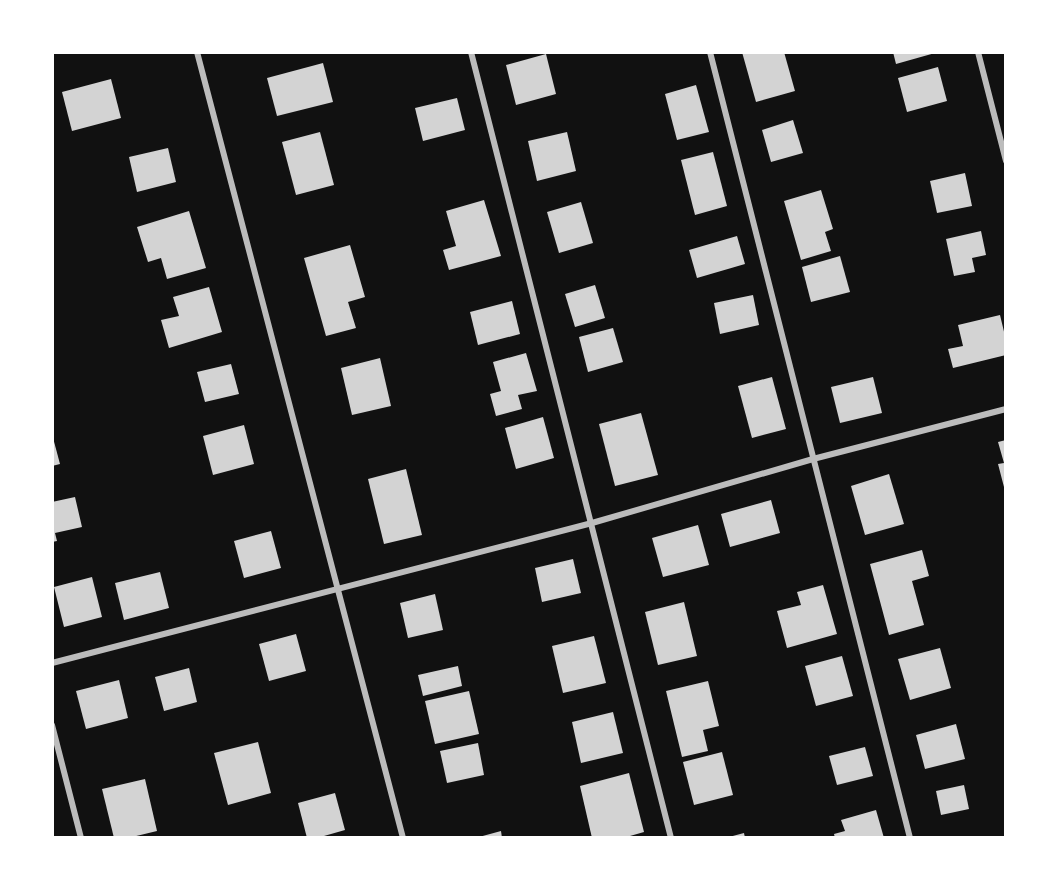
<svg xmlns="http://www.w3.org/2000/svg" width="1058" height="890" font-family="Georgia,serif">
	<rect width="100%" height="100%" fill="#111"/>
	<!-- building -->
	<g fill="#d3d3d3">
		<polygon points="742,52 784,52 795,91 756,102"/>
		<polygon points="893,52 935,52 935,53 896,64"/>
		<polygon points="546,54 556,94 516,105 506,65"/>
		<polygon points="323,63 333,102 277,116 267,78"/>
		<polygon points="938,67 947,101 907,112 898,78"/>
		<polygon points="111,79 121,118 72,131 62,92"/>
		<polygon points="696,85 709,132 677,140 665,94"/>
		<polygon points="457,98 465,130 423,141 415,108"/>
		<polygon points="793,120 803,153 771,162 762,130"/>
		<polygon points="320,132 334,185 296,195 282,142"/>
		<polygon points="567,132 576,171 537,181 528,141"/>
		<polygon points="168,148 176,182 137,192 129,157"/>
		<polygon points="713,152 727,206 695,215 681,160"/>
		<polygon points="965,173 972,206 937,213 930,181"/>
		<polygon points="821,190 833,229 825,232 831,251 801,260 784,201"/>
		<polygon points="484,200 501,256 449,270 443,250 456,246 446,211"/>
		<polygon points="581,202 593,243 559,253 547,212"/>
		<polygon points="189,211 206,268 167,279 161,258 148,262 137,227"/>
		<polygon points="981,231 986,255 972,258 975,272 954,276 946,239"/>
		<polygon points="737,236 745,264 697,278 689,250"/>
		<polygon points="350,245 365,297 348,302 356,328 326,336 304,258"/>
		<polygon points="840,256 850,292 811,302 802,267"/>
		<polygon points="595,285 605,318 575,327 565,294"/>
		<polygon points="209,287 222,332 169,348 161,320 179,316 173,297"/>
		<polygon points="753,295 759,325 720,334 714,303"/>
		<polygon points="512,301 520,334 478,345 470,312"/>
		<polygon points="1000,315 1006,340 1006,355 953,368 948,349 963,346 958,325"/>
		<polygon points="613,328 623,362 588,372 579,337"/>
		<polygon points="526,353 537,391 518,395 522,409 496,416 490,394 501,391 493,362"/>
		<polygon points="380,358 391,406 352,415 341,368"/>
		<polygon points="231,364 239,394 205,402 197,372"/>
		<polygon points="772,377 786,429 752,438 738,386"/>
		<polygon points="873,377 882,413 840,423 831,387"/>
		<polygon points="641,413 658,475 615,486 599,424"/>
		<polygon points="543,417 554,458 516,469 505,428"/>
		<polygon points="244,425 254,464 213,475 203,436"/>
		<polygon points="52,434 60,464 52,466"/>
		<polygon points="1006,440 1006,486 1004,487 998,464 1004,463 998,442"/>
		<polygon points="406,469 422,535 384,544 368,479"/>
		<polygon points="889,474 904,524 865,535 851,486"/>
		<polygon points="75,497 82,527 55,533 57,541 52,542 52,502"/>
		<polygon points="771,500 780,533 730,547 721,514"/>
		<polygon points="698,525 709,565 663,577 652,538"/>
		<polygon points="271,531 281,568 244,578 234,541"/>
		<polygon points="922,550 929,576 912,581 924,625 889,635 870,564"/>
		<polygon points="573,559 581,593 542,602 535,568"/>
		<polygon points="160,572 169,608 124,620 115,583"/>
		<polygon points="92,577 102,617 64,627 54,587"/>
		<polygon points="823,585 837,634 787,648 777,611 801,605 797,592"/>
		<polygon points="435,594 443,630 408,638 400,603"/>
		<polygon points="684,602 697,656 658,665 645,612"/>
		<polygon points="296,634 306,671 269,681 259,644"/>
		<polygon points="594,636 606,683 563,693 552,646"/>
		<polygon points="940,648 951,688 910,700 898,659"/>
		<polygon points="842,656 853,696 816,706 805,666"/>
		<polygon points="458,666 462,686 423,696 418,675"/>
		<polygon points="189,668 197,702 164,711 155,677"/>
		<polygon points="119,680 128,718 86,729 76,691"/>
		<polygon points="708,681 719,726 703,730 708,751 682,757 666,691"/>
		<polygon points="469,691 479,734 435,744 425,701"/>
		<polygon points="613,712 623,753 581,763 572,722"/>
		<polygon points="956,724 965,759 925,769 916,735"/>
		<polygon points="258,742 271,793 228,805 214,753"/>
		<polygon points="478,743 484,775 447,783 440,751"/>
		<polygon points="865,747 873,776 837,785 829,756"/>
		<polygon points="722,752 733,795 694,805 683,762"/>
		<polygon points="629,773 644,832 623,838 592,838 580,786"/>
		<polygon points="145,779 157,831 128,838 114,838 102,789"/>
		<polygon points="964,785 969,809 941,815 936,791"/>
		<polygon points="335,793 345,830 317,838 307,838 298,803"/>
		<polygon points="876,810 884,838 835,838 834,834 845,831 841,820"/>
		<polygon points="501,831 502,838 479,838 479,837"/>
		<polygon points="744,833 745,838 729,838 729,837"/>
	</g>
	<g fill="none" stroke-linecap="round" stroke-linejoin="round">
		<!-- minor -->
		<g stroke="#bcbcbc" stroke-width="6">
			<polyline points="197,52 403,838"/>
			<polyline points="471,52 671,838"/>
			<polyline points="710,52 910,838"/>
			<polyline points="978,52 1006,161"/>
			<polyline points="52,663 592,523 813,459 1006,409"/>
			<polyline points="52,725 81,838"/>
		</g>
	</g>
	<!-- border -->
	<rect width="1058" height="890" fill="none" stroke="#ffffff" stroke-width="108"/>
</svg>
